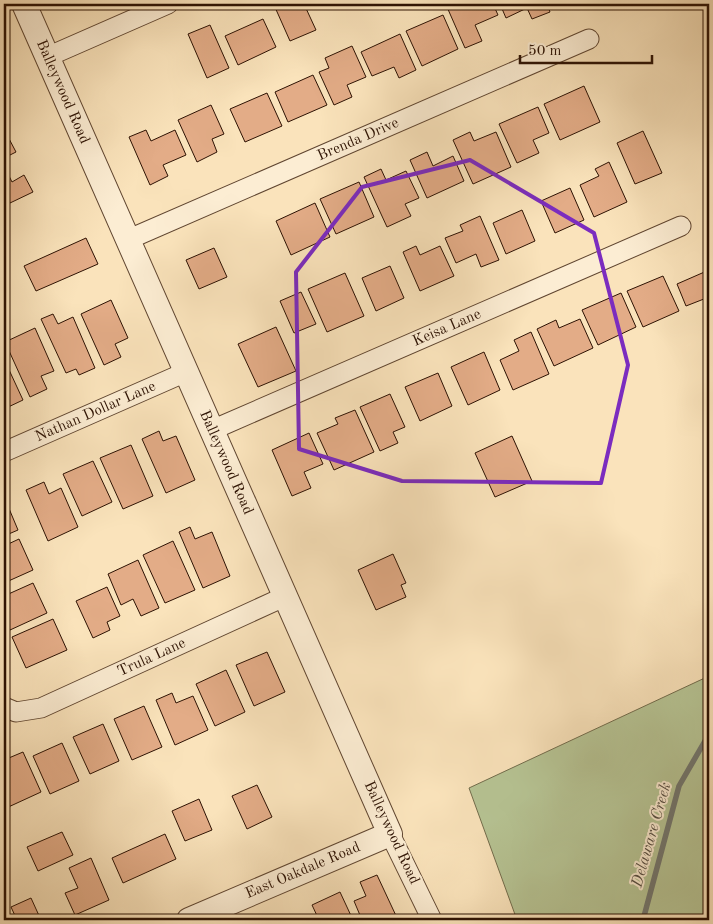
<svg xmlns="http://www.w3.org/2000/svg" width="713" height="924" font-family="'Old Standard TT',serif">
	<rect width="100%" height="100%" fill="#fae3bb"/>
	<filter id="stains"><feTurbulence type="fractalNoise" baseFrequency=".004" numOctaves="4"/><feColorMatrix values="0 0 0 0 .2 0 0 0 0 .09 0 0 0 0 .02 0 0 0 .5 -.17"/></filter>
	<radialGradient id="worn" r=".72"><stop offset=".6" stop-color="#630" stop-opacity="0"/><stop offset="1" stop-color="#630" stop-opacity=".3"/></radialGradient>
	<!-- green -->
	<polygon fill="#b7c595" stroke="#726c4c" points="709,676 709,920 517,920 469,788"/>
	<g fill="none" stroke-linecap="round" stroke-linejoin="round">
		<!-- stream -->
		<polyline stroke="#737870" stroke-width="5.5" points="643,920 679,786 709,734"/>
	</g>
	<!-- building -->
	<g fill="#e3ac87" stroke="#2d1203">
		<polygon points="278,4 304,4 316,30 290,41 274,5"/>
		<polygon points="455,4 493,4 498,15 475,25 482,41 465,48 447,7"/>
		<polygon points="500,4 547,4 550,12 532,19 527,8 506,18"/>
		<polygon points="443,15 458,49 422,66 406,31"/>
		<polygon points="263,19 276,47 238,65 225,36"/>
		<polygon points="210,25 229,68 207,78 188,34"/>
		<polygon points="400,34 416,70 399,78 394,67 372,76 361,52"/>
		<polygon points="352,46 366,77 347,85 352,97 334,105 319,72 329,68 325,58"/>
		<polygon points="313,75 327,105 288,122 275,92"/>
		<polygon points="584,86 600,122 560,140 544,104"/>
		<polygon points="267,93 282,126 245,142 230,109"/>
		<polygon points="211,105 224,134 212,139 217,152 197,162 178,120"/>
		<polygon points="538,107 549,133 533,140 539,153 517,163 499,124"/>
		<polygon points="146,130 151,141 175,130 186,155 163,165 168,176 150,185 129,137"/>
		<polygon points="643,131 662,173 635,184 617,143"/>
		<polygon points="470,132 474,141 496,132 511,167 473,184 453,140"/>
		<polygon points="6,133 16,152 4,158 4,134"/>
		<polygon points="427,152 433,166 453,156 464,181 427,198 410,160"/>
		<polygon points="609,162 627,202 594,217 580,185 599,176 595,169"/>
		<polygon points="4,166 12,182 24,175 33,192 10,203 4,191"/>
		<polygon points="381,169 386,180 406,171 419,198 405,204 411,216 387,227 364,177"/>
		<polygon points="359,182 374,217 336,234 320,199"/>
		<polygon points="570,188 584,220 555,233 541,201"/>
		<polygon points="315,203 330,237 291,255 276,221"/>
		<polygon points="522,210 535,241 506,254 493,223"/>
		<polygon points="480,216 499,260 481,267 476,254 456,263 445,238 463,231 460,225"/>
		<polygon points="86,238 98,264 36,291 24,266"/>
		<polygon points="416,246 420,255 440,246 454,276 420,291 403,252"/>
		<polygon points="214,248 227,277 199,289 186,260"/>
		<polygon points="390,266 404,298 376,311 362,278"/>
		<polygon points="709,270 709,297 686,306 677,284"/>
		<polygon points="345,273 364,316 327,332 308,289"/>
		<polygon points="663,276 679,311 643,327 627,291"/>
		<polygon points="301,292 316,324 294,333 280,301"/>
		<polygon points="621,293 636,327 598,345 582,310"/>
		<polygon points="111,300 128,338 115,344 121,357 104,365 81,314"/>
		<polygon points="53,314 58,324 73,317 95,368 79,375 76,369 66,373 41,319"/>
		<polygon points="580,319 593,348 554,366 537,329 556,320 559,328"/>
		<polygon points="276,327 296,371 258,387 238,344"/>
		<polygon points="35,328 54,371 41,376 47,389 30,397 5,342"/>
		<polygon points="531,332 549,374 513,390 500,360 519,351 514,340"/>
		<polygon points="484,352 500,390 468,405 451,367"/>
		<polygon points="4,359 23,400 4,409"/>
		<polygon points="438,373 452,406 420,421 405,387"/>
		<polygon points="390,394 405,427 393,432 398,443 380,451 360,407"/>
		<polygon points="355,410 374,452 334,470 317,433 338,424 335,418"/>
		<polygon points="159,431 163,441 176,436 195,480 166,493 142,439"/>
		<polygon points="309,433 323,464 304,472 311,488 292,496 272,450"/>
		<polygon points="512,436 532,481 495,497 475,453"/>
		<polygon points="131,445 153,496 123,509 100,458"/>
		<polygon points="93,461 112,502 82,516 63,474"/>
		<polygon points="44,482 49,494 61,488 78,527 48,541 26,490"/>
		<polygon points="5,499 18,530 4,536 4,500"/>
		<polygon points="190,527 195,539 212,532 230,576 203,588 179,532"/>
		<polygon points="19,539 33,570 4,583 4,546"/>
		<polygon points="173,541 195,590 165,603 143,555"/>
		<polygon points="393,554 406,583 401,585 406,597 376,610 358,570"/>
		<polygon points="138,560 159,608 141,616 133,599 121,605 108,574"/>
		<polygon points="33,583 47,613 10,630 4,615 4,596"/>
		<polygon points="107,587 120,616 107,622 110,630 93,638 76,601"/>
		<polygon points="53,619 67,650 26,668 12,637"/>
		<polygon points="267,652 285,692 254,706 236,665"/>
		<polygon points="226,670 245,712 215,726 196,684"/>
		<polygon points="172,693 176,703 193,696 208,730 175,745 156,700"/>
		<polygon points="144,706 162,747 132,760 114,719"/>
		<polygon points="103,724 119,761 90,774 73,737"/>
		<polygon points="62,743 79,781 50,794 33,756"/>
		<polygon points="23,752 41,792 4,809 4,760"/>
		<polygon points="257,785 272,817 247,829 232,796"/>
		<polygon points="199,799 212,830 185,841 172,811"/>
		<polygon points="62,832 73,855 38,871 27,847"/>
		<polygon points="165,834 176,859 123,883 112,858"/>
		<polygon points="91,858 109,900 75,915 65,893 78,888 69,868"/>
		<polygon points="377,875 398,920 362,920 354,901 366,896 360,882"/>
		<polygon points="340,892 353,920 319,920 312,905"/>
		<polygon points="31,898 41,920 17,920 11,907"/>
		<polygon points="291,915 293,920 278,920"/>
	</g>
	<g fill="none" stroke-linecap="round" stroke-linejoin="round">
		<!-- minor casing -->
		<g stroke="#604631" stroke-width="21">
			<g id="minor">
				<polyline points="47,57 168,4"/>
				<path id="s1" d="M 127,240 L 589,39"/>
				<path id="s2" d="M 212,430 L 681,226"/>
				<path id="s3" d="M 4,452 L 186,372"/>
				<path id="s4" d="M 4,707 L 16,712 L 41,708 L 286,596"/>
				<polyline points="390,834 432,920"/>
			</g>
		</g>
		<!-- tertiary casing -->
		<g stroke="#604631" stroke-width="26">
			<g id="tertiary">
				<path id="s5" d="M 24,4 L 390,834 L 189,920"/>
			</g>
		</g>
		<!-- minor -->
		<use href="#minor" stroke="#fcedd3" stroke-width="19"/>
		<!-- tertiary -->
		<use href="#tertiary" stroke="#fcedd3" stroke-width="24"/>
	</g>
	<!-- marked area -->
	<path fill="none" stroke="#7b2cbf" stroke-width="4" stroke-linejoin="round" d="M 470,160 L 594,233 L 628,365 L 601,483 L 402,481 L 299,449 L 296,272 L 362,187 Z"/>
	<g text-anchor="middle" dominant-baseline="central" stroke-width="4" stroke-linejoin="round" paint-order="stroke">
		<!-- street labels -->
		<g font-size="15" fill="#2d1203" stroke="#fcedd3">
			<text stroke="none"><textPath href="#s5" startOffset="96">Balleywood Road</textPath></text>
			<text stroke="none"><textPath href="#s1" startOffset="252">Brenda Drive</textPath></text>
			<text stroke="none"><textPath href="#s2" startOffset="256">Keisa Lane</textPath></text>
			<text stroke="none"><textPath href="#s3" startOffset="100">Nathan Dollar Lane</textPath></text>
			<text stroke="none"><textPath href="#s5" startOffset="501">Balleywood Road</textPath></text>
			<text stroke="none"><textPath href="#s4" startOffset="160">Trula Lane</textPath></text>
			<text transform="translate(391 833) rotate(65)">Balleywood Road</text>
			<text transform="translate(303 871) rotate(-23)">East Oakdale Road</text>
		</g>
		<!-- water labels -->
		<g font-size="16" font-style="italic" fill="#564e43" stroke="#fcedd3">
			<text transform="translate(652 835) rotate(-74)">Delaware Creek</text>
		</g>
	</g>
	<!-- margin -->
	<rect width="713" height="924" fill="none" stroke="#fae3bb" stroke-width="20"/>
	<rect x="5" y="5" width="703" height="914" fill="none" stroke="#2d1203" stroke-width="2.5"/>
	<rect x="10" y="10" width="693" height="904" fill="none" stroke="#2d1203"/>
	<!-- scale -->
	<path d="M520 55v8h132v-8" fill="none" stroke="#2d1203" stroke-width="2.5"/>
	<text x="528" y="55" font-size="15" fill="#2d1203" stroke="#fcedd3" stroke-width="4" paint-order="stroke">50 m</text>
	<rect width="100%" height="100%" filter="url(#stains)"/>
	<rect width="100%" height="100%" fill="url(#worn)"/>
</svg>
